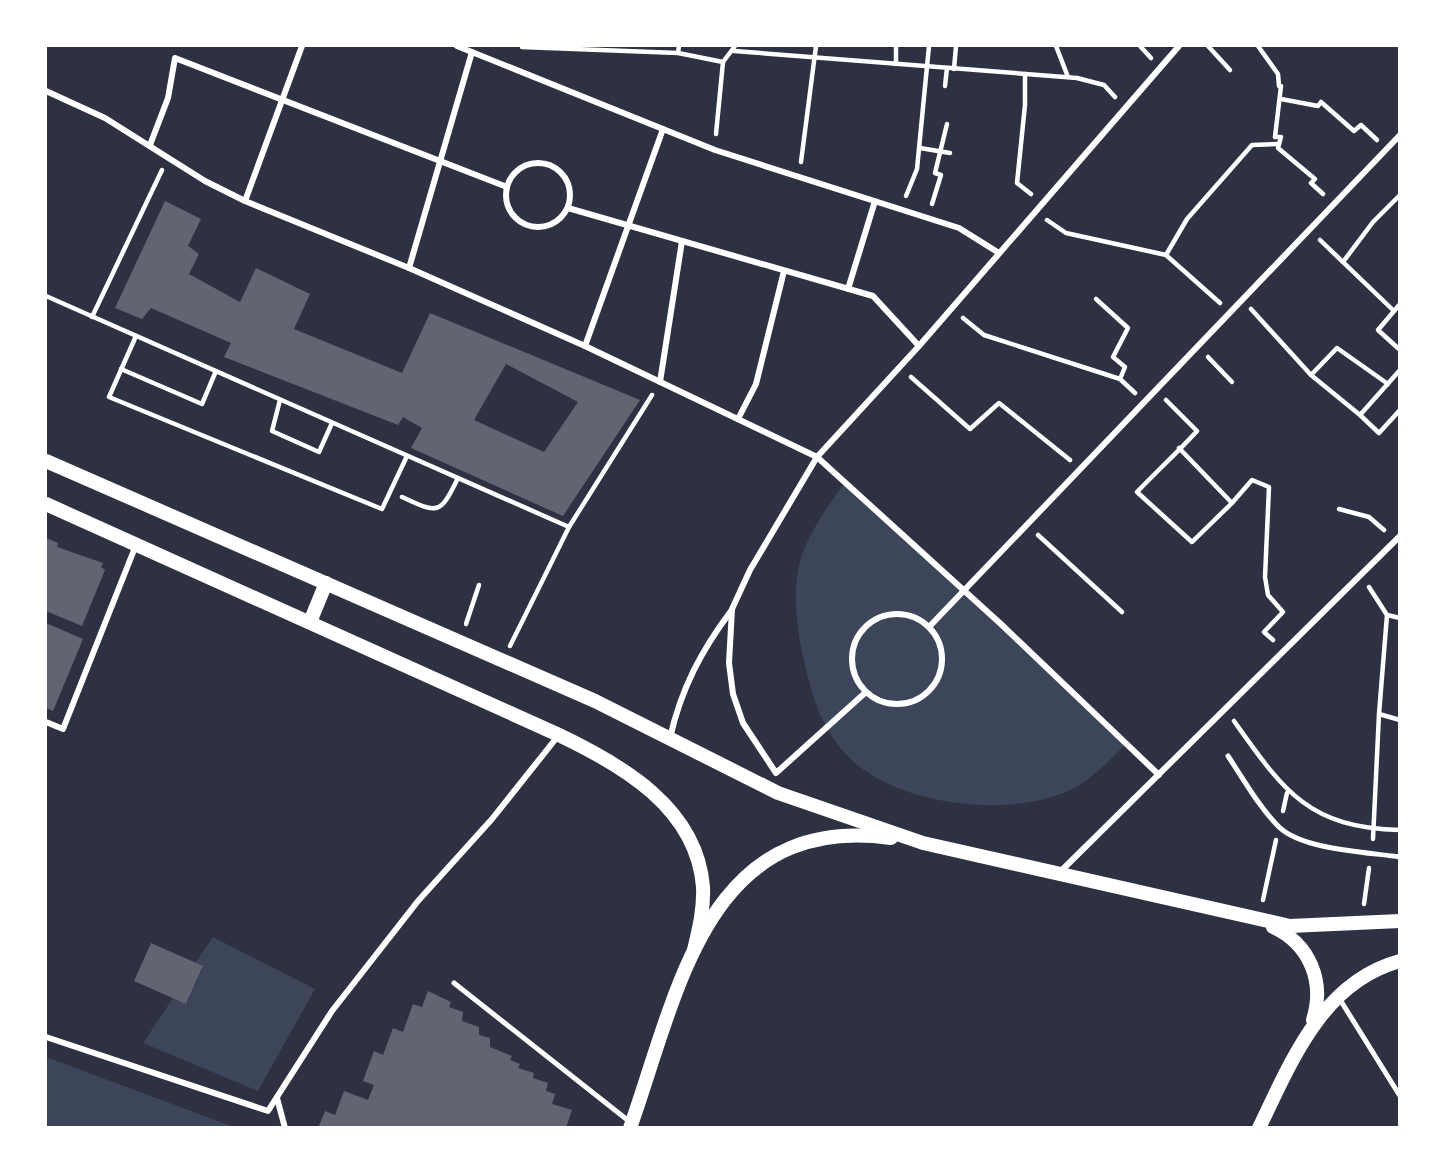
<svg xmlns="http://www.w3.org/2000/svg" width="1445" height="1173" font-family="'Alegreya Sans',sans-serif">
	<rect width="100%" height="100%" fill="#2d3142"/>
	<!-- green -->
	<g fill="#3c4559">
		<path d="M 845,482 L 1126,744 C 1111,759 1096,775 1078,786 C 1016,821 891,807 844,752 C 820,725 812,695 804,661 C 797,632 792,590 800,561 C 809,532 828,506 845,482 Z"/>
		<polygon points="213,937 315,989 258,1091 143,1043 173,998 187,1003 203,967 195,963"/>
		<polygon points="46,1057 234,1127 46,1127"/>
	</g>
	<!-- building -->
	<g fill="#626471" fill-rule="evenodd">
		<path d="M 165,201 L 201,219 L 188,246 L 199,254 L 189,274 L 240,302 L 256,268 L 310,294 L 294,329 L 402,373 L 430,313 L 640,400 L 563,516 L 411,448 L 422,428 L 403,417 L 398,425 L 224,357 L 231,343 L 151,308 L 142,319 L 115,308 ZM 506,364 L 578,402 L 544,452 L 474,420 Z"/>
		<polygon points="46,538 58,543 57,547 103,563 101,567 105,570 82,626 46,611"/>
		<polygon points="46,623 83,639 53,711 46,708"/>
		<polygon points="151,943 203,966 186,1004 134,981"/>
		<polygon points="428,991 451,1002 449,1007 463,1012 462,1021 479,1027 479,1035 490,1038 490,1047 512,1056 510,1060 520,1064 518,1068 534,1073 533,1078 548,1083 546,1091 555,1094 552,1104 572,1110 566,1128 318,1128 325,1111 335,1115 344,1091 368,1100 374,1085 363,1081 374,1051 383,1055 393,1028 403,1032 413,1004 422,1007"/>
	</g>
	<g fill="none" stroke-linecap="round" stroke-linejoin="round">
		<!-- path -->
		<g stroke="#fff" stroke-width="4.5">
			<polyline points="679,46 678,53 723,62 716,134"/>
			<polyline points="1056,46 1068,77"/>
			<polyline points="1140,46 1151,58"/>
			<polyline points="1208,46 1230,70"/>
			<polyline points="1258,46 1278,74 1279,86 1281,86 1275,137 1281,137 1278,148 1315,179 1311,183 1323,194"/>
			<polyline points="522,47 678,53"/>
			<polyline points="734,51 1077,78 1104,85 1115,97"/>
			<polyline points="723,62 735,46"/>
			<polyline points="896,64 896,46"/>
			<polyline points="954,69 956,46"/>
			<polyline points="1025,74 1025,105 1017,183 1031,194"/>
			<polyline points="945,86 947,68"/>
			<polyline points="1281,99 1318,106 1321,102 1354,131 1361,125 1377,140"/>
			<polyline points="920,148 950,153"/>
			<polyline points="801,162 816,46"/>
			<polyline points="906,196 917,169 929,46"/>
			<polyline points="932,204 941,175 935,173 947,124"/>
			<polyline points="1047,220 1066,233 1166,255 1220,303"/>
			<polyline points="1320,240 1394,311"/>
			<polyline points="1166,255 1187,219 1252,145 1279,144"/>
			<polyline points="1343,262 1373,222 1400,195"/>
			<polyline points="46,296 569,527"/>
			<polyline points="1096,299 1128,328 1113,357 1125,367 1120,379"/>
			<polyline points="1400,304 1378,330 1400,350"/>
			<polyline points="1251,309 1311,375 1360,415 1400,370"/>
			<polyline points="92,317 162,170"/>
			<polyline points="963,318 984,335 1120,379 1135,393"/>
			<polyline points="136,336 109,397 382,509 407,456"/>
			<polyline points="1208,357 1232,382"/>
			<polyline points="121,369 202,404 216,371"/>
			<polyline points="1311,375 1337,348 1388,384"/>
			<polyline points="911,377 970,429 999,403 1070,460"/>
			<polyline points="280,400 272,431 319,452 332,423"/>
			<path d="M 1166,400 L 1197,431 C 1178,452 1157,471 1137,492 L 1192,542 L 1232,503 L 1179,448"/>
			<polyline points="1360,415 1379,433 1400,410"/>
			<path d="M 402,497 C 438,514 440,515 458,478"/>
			<polyline points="1232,503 1252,480 1269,487 1265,577 1268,595 1283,612 1264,632 1273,640"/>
			<polyline points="1339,509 1369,517 1384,530"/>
			<polyline points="1038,535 1122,612"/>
			<polyline points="1369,587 1387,615 1379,714"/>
			<polyline points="1387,615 1400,618"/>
			<polyline points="466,624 479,585"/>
			<polyline points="510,646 569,527 652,395"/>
			<path d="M 1234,721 C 1283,790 1308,828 1400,830"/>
			<polyline points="1283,811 1287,793"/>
			<polyline points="1373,839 1379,714 1400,720"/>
			<polyline points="1263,900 1276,840"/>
			<polyline points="1364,904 1369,868"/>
		</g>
		<!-- service -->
		<g stroke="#fff" stroke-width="5">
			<path d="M 1228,756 C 1244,780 1259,807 1279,827 C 1303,850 1367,852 1400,857"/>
			<polyline points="454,983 630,1122"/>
			<polyline points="1339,998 1400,1096"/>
		</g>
		<!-- pedestrian -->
		<g stroke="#fff" stroke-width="6">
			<polyline points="457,46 715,150 959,228 999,253"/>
			<polyline points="46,91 105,118 205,181 245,201 409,268 585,346 817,457 1002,625 1159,775"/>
			<polyline points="150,145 168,98 175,58 507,187"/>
			<circle cx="538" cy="195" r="32"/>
			<polyline points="245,201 302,46"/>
			<polyline points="568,208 873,296 919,346"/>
			<polyline points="409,268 472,52"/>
			<polyline points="848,289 875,201"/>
			<polyline points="585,346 663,129"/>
			<polyline points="660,382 682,241"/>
			<polyline points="738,419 756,384 784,271"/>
			<circle cx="897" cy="659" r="45"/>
			<polyline points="929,627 1400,135"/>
			<polyline points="866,692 776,773 743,723 733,694 729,663 732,609 750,570 817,457 919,346 1179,46"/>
			<polyline points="46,722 63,729 136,545"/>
			<path d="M 670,738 C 681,689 701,651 731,611"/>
			<polyline points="1060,872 1400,536"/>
			<polyline points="46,1037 268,1111 332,1011 418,901 492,819 558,736"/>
			<polyline points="277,1098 285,1128"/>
		</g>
		<!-- secondary -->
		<g stroke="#fff" stroke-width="14">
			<polyline points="46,461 595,701 778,793 923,843 1290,926 1400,921"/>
			<path d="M 46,504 L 559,735 C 622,765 697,808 703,887 C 704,909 699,929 694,950"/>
			<polyline points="310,622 326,583"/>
			<path d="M 1273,927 C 1310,944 1325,982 1313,1020"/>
			<path d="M 630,1128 C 678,993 706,812 891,838"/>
			<path d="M 1259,1128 C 1291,1062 1322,982 1400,961"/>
		</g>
	</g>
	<!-- border -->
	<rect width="1445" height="1173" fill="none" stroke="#ffffff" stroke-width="94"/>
</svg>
